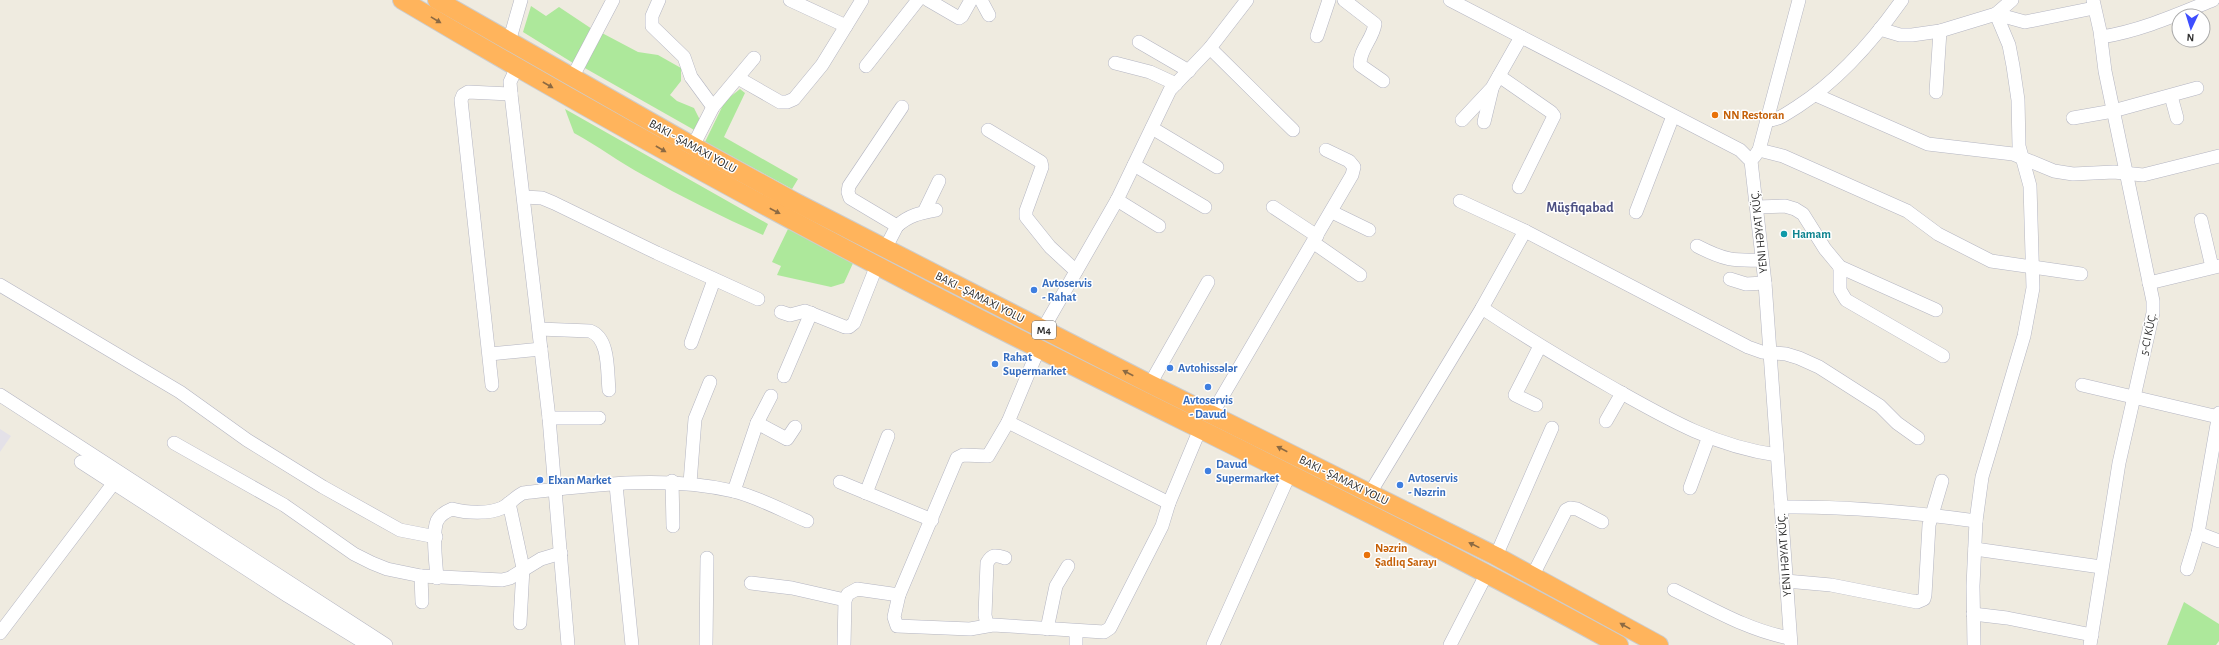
<svg xmlns="http://www.w3.org/2000/svg" width="2219" height="645" font-family="'Alegreya Sans',sans-serif">
	<rect width="100%" height="100%" fill="#efebe0"/>
	<!-- industrial -->
	<polygon fill="#e4e1e8" points="0,429 11,436 0,452"/>
	<!-- green -->
	<g fill="#ade89b">
		<polygon points="531,6 546,16 559,7 592,29 573,63 523,32"/>
		<polygon points="602,33 638,52 658,55 681,68 681,81 670,95 677,101 694,108 700,120 696,131 583,67"/>
		<polygon points="740,89 745,93 724,137 798,179 792,189 705,142 725,101"/>
		<path d="M 565,109 L 768,224 L 763,235 C 722,217 682,197 643,175 C 619,162 598,146 574,133 Z"/>
		<polygon points="788,229 854,261 844,283 831,287 777,275 781,266 772,262"/>
		<polygon points="2184,602 2219,624 2219,641 2216,645 2167,645"/>
	</g>
	<g fill="none" stroke-linecap="round" stroke-linejoin="round">
		<!-- minor casing -->
		<g stroke="#b4b5c2" stroke-width="14">
			<g id="minor">
				<polyline points="659,0 652,16 652,26 684,57 691,77 713,107"/>
				<polyline points="790,0 846,26"/>
				<polyline points="928,0 959,18 962,16 971,0"/>
				<polyline points="981,0 989,15"/>
				<path d="M 1344,0 L 1375,24 C 1373,39 1359,50 1360,65 L 1383,81"/>
				<polyline points="1450,0 1740,150 1751,161 1765,283 1791,645"/>
				<polyline points="1880,29 1900,35 1912,35 1940,31 1996,14 2025,22 2094,8"/>
				<polyline points="1317,36 1329,0"/>
				<path d="M 2101,37 C 2140,31 2176,15 2213,0"/>
				<polyline points="509,42 521,0"/>
				<polyline points="1139,42 1189,71"/>
				<polyline points="1210,48 1293,130"/>
				<polyline points="1115,63 1150,72 1176,84"/>
				<polyline points="866,66 918,0"/>
				<polyline points="517,67 510,82 511,94 549,418 568,645"/>
				<polyline points="1499,76 1551,112 1554,116 1519,187"/>
				<polyline points="572,78 613,0"/>
				<polyline points="738,78 780,102 787,102 794,99 822,65 862,0"/>
				<polyline points="1936,92 1940,31"/>
				<polyline points="1816,95 1928,144 2013,154 2054,171 2073,174 2114,172 2143,175 2219,156"/>
				<polyline points="2171,96 2177,118"/>
				<polyline points="2073,118 2113,111 2197,88"/>
				<polyline points="1462,120 1492,88 1521,37"/>
				<path d="M 1766,120 C 1778,121 1787,113 1797,107 C 1839,80 1873,41 1902,0"/>
				<polyline points="1484,122 1492,89"/>
				<polyline points="1152,128 1217,167"/>
				<polyline points="988,130 1041,162 1042,167 1026,211 1026,217 1050,247 1076,271"/>
				<polyline points="693,146 713,107 754,58"/>
				<polyline points="1759,150 1783,156 1907,211 1938,234 1991,261 2081,274"/>
				<polyline points="1754,157 1759,150 1799,0"/>
				<polyline points="1134,165 1205,207"/>
				<polyline points="524,197 542,198 554,203 657,253 758,299"/>
				<polyline points="1117,200 1159,226"/>
				<polyline points="1460,201 1525,231 1748,347 1762,352 1786,354 1799,358 1819,367 1880,406 1897,423 1918,438"/>
				<polyline points="1273,207 1317,236"/>
				<polyline points="1757,207 1785,206 1795,209 1803,214 1825,249 1840,267 1936,310"/>
				<polyline points="924,212 939,181"/>
				<polyline points="1332,212 1369,230"/>
				<polyline points="1636,212 1673,116"/>
				<polyline points="2201,220 2212,267"/>
				<path d="M 897,226 C 909,215 920,213 936,210"/>
				<polyline points="1314,243 1360,275"/>
				<path d="M 1697,246 C 1724,260 1733,261 1762,260"/>
				<polyline points="885,249 897,226 850,198 848,192 849,186 902,107"/>
				<polyline points="1840,267 1840,290 1846,300 1943,356"/>
				<polyline points="1730,279 1746,284 1765,283"/>
				<polyline points="2149,283 2219,266"/>
				<polyline points="0,285 180,392 247,440 323,487 400,530 436,537"/>
				<path d="M 1482,308 C 1524,336 1567,362 1611,387 C 1666,418 1713,446 1777,455"/>
				<polyline points="781,312 790,315 805,311 845,327 849,327 854,323 877,265"/>
				<path d="M 539,329 L 590,331 C 610,338 607,372 609,390"/>
				<polyline points="1043,329 1117,200 1170,90 1210,48 1247,0"/>
				<polyline points="691,343 714,280"/>
				<polyline points="1039,348 1008,422 988,456 963,455 957,458 899,595 894,617 897,626 970,629 993,625 1104,632 1110,628 1162,526 1169,503 1200,429"/>
				<polyline points="490,354 541,349"/>
				<polyline points="784,376 811,313"/>
				<polyline points="1150,384 1208,282"/>
				<polyline points="492,385 461,100 463,95 468,92 511,94"/>
				<polyline points="2082,385 2218,417"/>
				<polyline points="0,395 386,645"/>
				<polyline points="1536,405 1515,395 1540,346"/>
				<polyline points="1212,414 1352,175 1354,167 1349,161 1326,150"/>
				<polyline points="549,418 599,418"/>
				<polyline points="1606,421 1622,393"/>
				<polyline points="1008,422 1169,503"/>
				<polyline points="757,423 787,439 795,427"/>
				<polyline points="174,443 284,505 354,554 372,563 387,569 421,576 502,580 510,578 541,559 561,553"/>
				<polyline points="81,462 288,596 368,645"/>
				<polyline points="672,481 673,526"/>
				<polyline points="840,482 932,520"/>
				<polyline points="690,483 695,419 710,382"/>
				<polyline points="616,485 632,645"/>
				<polyline points="1690,488 1708,439"/>
				<polyline points="734,491 757,423 771,396"/>
				<polyline points="866,493 888,436"/>
				<polyline points="1370,493 1482,308 1525,231"/>
				<polyline points="509,503 523,568 520,623"/>
				<path d="M 1781,507 C 1846,506 1912,512 1976,521"/>
				<polyline points="2198,533 2219,541"/>
				<polyline points="1975,549 2101,567"/>
				<polyline points="1496,556 1552,428"/>
				<polyline points="2187,569 2198,533 2219,413"/>
				<polyline points="1533,575 1566,510 1570,508 1577,509 1602,522"/>
				<polyline points="421,576 422,602"/>
				<path d="M 437,578 C 436,564 432,533 437,521 C 440,515 447,511 452,509 C 466,513 489,514 502,508 C 510,504 515,497 523,493 C 592,485 664,475 733,491 C 758,497 783,511 807,521"/>
				<polyline points="1786,581 1831,585 1917,602 1924,599 1925,595 1929,525 1942,481"/>
				<polyline points="751,583 792,588 845,600"/>
				<path d="M 1674,590 C 1711,608 1749,631 1790,638"/>
				<polyline points="1973,614 2007,618 2092,635"/>
				<path d="M 987,625 L 985,615 L 987,563 C 992,554 996,555 1005,558"/>
				<polyline points="1047,629 1056,586 1068,566"/>
				<polyline points="0,633 119,476"/>
				<polyline points="706,645 707,558"/>
				<polyline points="844,645 845,600 848,594 857,589 899,595"/>
				<polyline points="1076,645 1076,631"/>
				<polyline points="1213,645 1290,473"/>
				<polyline points="1450,645 1487,573"/>
				<polyline points="1974,645 1973,586 1976,521 1982,477 2024,336 2033,288 2030,186 2019,146 2018,100 2013,66 2009,45 1996,14 2012,0"/>
				<polyline points="2090,645 2119,463 2153,313 2153,301 2105,71 2100,31 2093,0"/>
			</g>
		</g>
		<!-- highway casing -->
		<g stroke="#cdcdcd" stroke-width="20">
			<g id="highway">
				<path d="M 402,0 C 591,112 783,218 978,318 C 1192,427 1409,529 1619,645"/>
				<polyline points="437,0 693,146 795,202 1150,384 1496,556 1659,645"/>
			</g>
		</g>
		<!-- minor -->
		<use href="#minor" stroke="#fff" stroke-width="13"/>
		<!-- highway -->
		<use href="#highway" stroke="#ffb45c" stroke-width="18"/>
	</g>
	<!-- one-way arrows -->
	<defs><path id="oneway-solid" d="M-6-.8H1V-3.2L6.5 0L1 3.2V.8H-6Z"/></defs>
	<g fill="#8c6a43">
		<use href="#oneway-solid" transform="translate(436 20) rotate(31)"/>
		<use href="#oneway-solid" transform="translate(548 85) rotate(30)"/>
		<use href="#oneway-solid" transform="translate(661 149) rotate(30)"/>
		<use href="#oneway-solid" transform="translate(775 211) rotate(28)"/>
		<use href="#oneway-solid" transform="translate(1128 373) rotate(-153)"/>
		<use href="#oneway-solid" transform="translate(1282 449) rotate(-153)"/>
		<use href="#oneway-solid" transform="translate(1474 545) rotate(-154)"/>
		<use href="#oneway-solid" transform="translate(1625 626) rotate(-151)"/>
	</g>
	<!-- markers -->
	<g fill="#e8710a" stroke="#fff" stroke-width="1.5">
		<circle cx="1715" cy="115" r="4"/>
		<circle cx="1367" cy="555" r="4"/>
	</g>
	<circle fill="#0f9aa8" stroke="#fff" stroke-width="1.5" cx="1784" cy="234" r="4"/>
	<g fill="#3f7fe0" stroke="#fff" stroke-width="1.5">
		<circle cx="1034" cy="290" r="4"/>
		<circle cx="995" cy="364" r="4"/>
		<circle cx="1170" cy="368" r="4"/>
		<circle cx="1208" cy="387" r="4"/>
		<circle cx="1208" cy="471" r="4"/>
		<circle cx="540" cy="480" r="4"/>
		<circle cx="1400" cy="485" r="4"/>
	</g>
	<g text-anchor="middle" dominant-baseline="central" stroke-width="3" stroke-linejoin="round" paint-order="stroke">
		<!-- shield labels -->
		<rect fill="#fff" stroke="#6d6d6d" stroke-width="1" x="1032" y="321" width="24" height="18" rx="3"/>
		<g font-size="11" font-weight="bold" fill="#2e2e2e">
			<text x="1044" y="330">M4</text>
		</g>
		<!-- food labels -->
		<g font-size="12" font-weight="bold" fill="#c56008" stroke="#fff" text-anchor="start">
			<text x="1723" y="115">NN Restoran</text>
			<text x="1375" y="548">Nəzrin<tspan x="1375" dy="14">Şadlıq Sarayı</tspan></text>
		</g>
		<!-- street labels -->
		<g font-size="12" fill="#2e2e2e" stroke="#fff">
			<text transform="translate(693 146) rotate(29)">BAKI - ŞAMAXI YOLU</text>
			<text transform="translate(1759 232) rotate(-96)">YENI HƏYAT KÜÇ.</text>
			<text transform="translate(980 297) rotate(27)">BAKI - ŞAMAXI YOLU</text>
			<text transform="translate(2148 334) rotate(-78)">5-CI KÜÇ.</text>
			<text transform="translate(1344 480) rotate(26)">BAKI - ŞAMAXI YOLU</text>
			<text transform="translate(1784 555) rotate(-94)">YENI HƏYAT KÜÇ.</text>
		</g>
		<!-- culture labels -->
		<g font-size="12" font-weight="bold" fill="#0d838f" stroke="#fff" text-anchor="start">
			<text x="1792" y="234">Hamam</text>
		</g>
		<!-- shop labels -->
		<g font-size="12" font-weight="bold" fill="#366cbe" stroke="#fff" text-anchor="start">
			<text x="1042" y="283">Avtoservis<tspan x="1042" dy="14">- Rahat</tspan></text>
			<text x="1003" y="357">Rahat<tspan x="1003" dy="14">Supermarket</tspan></text>
			<text x="1178" y="368">Avtohissələr</text>
			<text x="1208" y="400" text-anchor="middle">Avtoservis<tspan x="1208" dy="14">- Davud</tspan></text>
			<text x="1216" y="464">Davud<tspan x="1216" dy="14">Supermarket</tspan></text>
			<text x="1408" y="478">Avtoservis<tspan x="1408" dy="14">- Nəzrin</tspan></text>
			<text x="548" y="480">Elxan Market</text>
		</g>
		<!-- quarter labels -->
		<g font-size="14" font-weight="bold" fill="#4b4f82" stroke="#fff">
			<text x="1580" y="208">Müşfiqabad</text>
		</g>
	</g>
	<!-- north arrow -->
	<g transform="translate(2191 28) rotate(184)"><circle r="19" fill="#ffffff" stroke="#ababab"/>
	<path d="M0-3L7 15L0 10L-7 15Z" fill="#3e4eff"/>
	<text y="-6" font-size="11" font-weight="bold" text-anchor="middle" fill="#2e2e2e">N</text>
	</g>
</svg>
